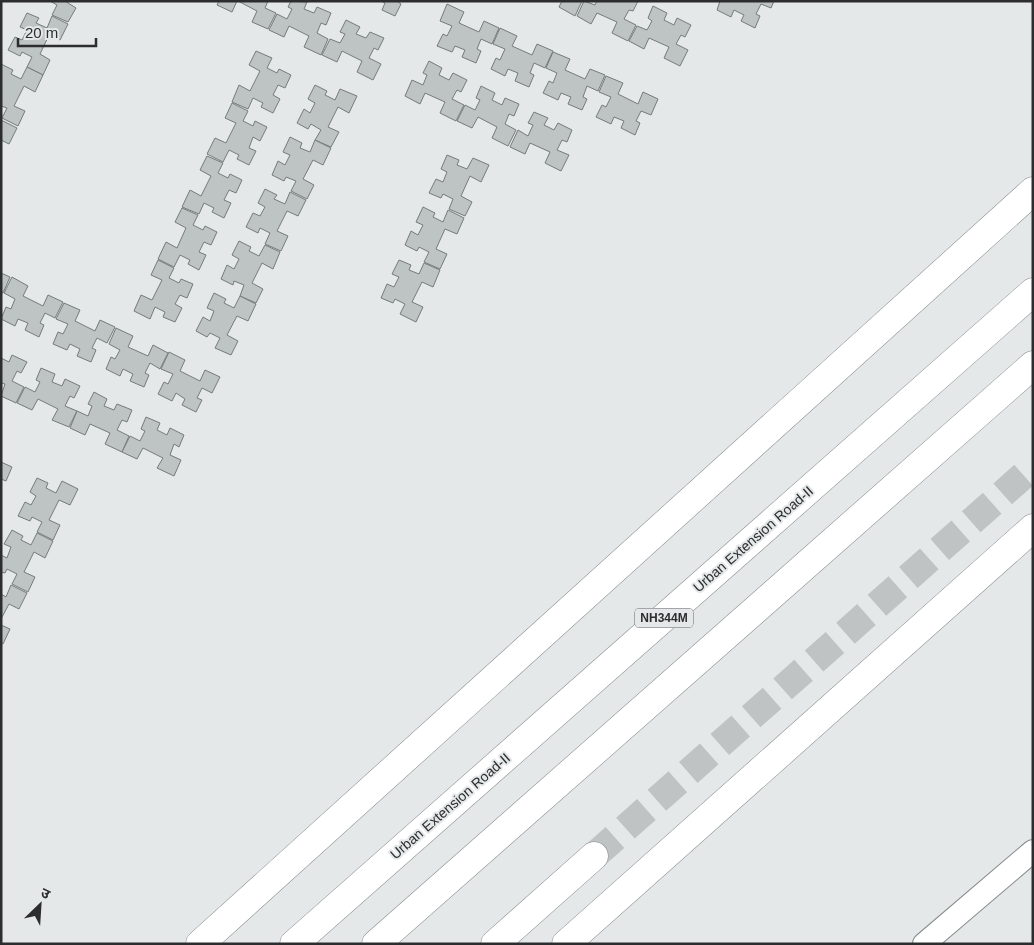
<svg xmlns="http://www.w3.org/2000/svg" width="1034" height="945" font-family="Arial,'Noto Sans Devanagari',sans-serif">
	<rect width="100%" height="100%" fill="#e4e8e9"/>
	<!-- building -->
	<g fill="#bec3c3" stroke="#757a7a">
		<polygon points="50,1 65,1 76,8 68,22 52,15 57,5"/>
		<polygon points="219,1 237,1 232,12 217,5"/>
		<polygon points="238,1 268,1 265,8 276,13 268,29 252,22 257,11"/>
		<polygon points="291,1 307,2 304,9 314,13 317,7 331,13 326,25 321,23 317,33 328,39 321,55 304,47 309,36 289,26 284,37 269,30 277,14 287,19 292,9 288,7"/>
		<polygon points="381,1 397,1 401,4 395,16 382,10 385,3"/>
		<polygon points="562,1 582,1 575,16 559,7"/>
		<polygon points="584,1 595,5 597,1 638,1 633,11 629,10 624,19 636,25 628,41 612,33 617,22 597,13 591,24 577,16"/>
		<polygon points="720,1 774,1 771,8 761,4 756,14 760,16 755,28 741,21 744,15 734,10 731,17 717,10"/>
		<polygon points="447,4 464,12 459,23 479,32 484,21 499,28 492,44 481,39 477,49 481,51 476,63 462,57 465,50 455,46 452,52 437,46 443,34 447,36 452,26 440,21"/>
		<polygon points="653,6 667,13 664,20 674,25 677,18 691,25 685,37 681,35 676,44 688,50 680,66 664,58 669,47 649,38 644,49 629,41 637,26 647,30 652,21 648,18"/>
		<polygon points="27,13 39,18 36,23 47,28 52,16 68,24 60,40 49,35 40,54 50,60 43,75 27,67 32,57 22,52 20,56 8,50 15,37 22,40 27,30 20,27"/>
		<polygon points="346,20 360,27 356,34 366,38 370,32 384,38 378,50 374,48 369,58 381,64 373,80 357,72 362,61 342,51 337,62 322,55 330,39 340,43 345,34 340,32"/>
		<polygon points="500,28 517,36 512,46 532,55 537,44 553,51 545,68 534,63 530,73 534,75 529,87 515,81 518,73 508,69 505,76 491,69 496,58 500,60 505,49 493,44"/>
		<polygon points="256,51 272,58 267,68 277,73 279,69 291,75 285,88 278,85 273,95 280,99 273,113 261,107 263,103 253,98 248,109 232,102 239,85 250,91 260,71 249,65"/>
		<polygon points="553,52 570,59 565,70 585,79 590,69 605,75 598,91 587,86 583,97 587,99 582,110 568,104 571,97 561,93 558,100 543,93 549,81 553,83 557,73 546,68"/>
		<polygon points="429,61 442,68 439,75 449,80 453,73 467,80 461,92 457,90 452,99 464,105 456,121 440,113 445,102 425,93 420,104 405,96 412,80 423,85 427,75 423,73"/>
		<polygon points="1,64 13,70 11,74 21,79 27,67 43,75 35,92 24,86 14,106 25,111 18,126 2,118 7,108 1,106"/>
		<polygon points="606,76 623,83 618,94 638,104 643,92 658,99 651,115 641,111 636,121 640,123 635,135 621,128 624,121 614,117 611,124 596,117 602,105 606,107 611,97 599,92"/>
		<polygon points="315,85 327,91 325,95 335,100 340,89 357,96 349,113 338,107 328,127 339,132 331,147 315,140 321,130 311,124 308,129 297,123 304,109 310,113 315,103 308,99"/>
		<polygon points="481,86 495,93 492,100 502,105 505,98 519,104 514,116 509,114 505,124 516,130 508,146 492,138 497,127 478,117 472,128 457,121 465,105 475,110 480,100 476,98"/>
		<polygon points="232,103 248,111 243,121 253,126 255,121 267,127 260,141 253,137 249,148 256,151 249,165 237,159 239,155 229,150 223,162 207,154 215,138 226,143 236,123 225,118"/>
		<polygon points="534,112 548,118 544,125 554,130 558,123 572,130 567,142 562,140 557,150 569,155 561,171 545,163 550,152 530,143 525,154 510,147 518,130 528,136 533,125 528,123"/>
		<polygon points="1,120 17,128 9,144 1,140"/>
		<polygon points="290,137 302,143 300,148 310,152 315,140 331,148 323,165 313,160 303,179 314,185 307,199 291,191 296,181 286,177 284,181 272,175 278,161 285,165 290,155 283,152"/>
		<polygon points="447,155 459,160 457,165 467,169 473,158 489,165 481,182 470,176 461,196 472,202 465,216 449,209 453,199 443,194 441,198 429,193 436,179 443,182 447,172 441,169"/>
		<polygon points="207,156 223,163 218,173 228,178 230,174 242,180 236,193 229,190 224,200 231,203 224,218 212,212 214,208 204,203 199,214 182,207 190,190 201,196 211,176 200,170"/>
		<polygon points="265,189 277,195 274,199 285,204 290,192 306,200 298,216 287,211 277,231 288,236 281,251 265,244 270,233 260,228 258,233 246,227 253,213 260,216 265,207 258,203"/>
		<polygon points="423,207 435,213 433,217 443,222 448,210 464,218 457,234 445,229 436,249 447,254 440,269 424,262 429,252 419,247 417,251 405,245 411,231 418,235 423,225 416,222"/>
		<polygon points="182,208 198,215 193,225 203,230 205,226 217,232 211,245 204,242 199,252 206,255 199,270 188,264 190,260 180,255 174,267 158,259 166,242 177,248 186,228 175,222"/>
		<polygon points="239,241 251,247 249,251 259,256 265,245 280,252 273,269 262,263 252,283 263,289 256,303 240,296 244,285 234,281 233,285 221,279 227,265 234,269 239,259 232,255"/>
		<polygon points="158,260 174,268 169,278 179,283 181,279 193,284 187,298 180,295 175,304 182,308 175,322 163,317 165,312 155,307 150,319 134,311 141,295 152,300 162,280 151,275"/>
		<polygon points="399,260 411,265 409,270 419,274 424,263 440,270 433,287 422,282 412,302 423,307 416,322 400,314 405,304 395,299 393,303 381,298 387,284 394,287 399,277 392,274"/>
		<polygon points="1,273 10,277 3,293 1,293"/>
		<polygon points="12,277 28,286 23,296 43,306 48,295 63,302 55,318 45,313 40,323 44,325 39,337 25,330 28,323 18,319 15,326 1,319 6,307 11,309 15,299 4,293"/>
		<polygon points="214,293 226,299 224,303 234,308 240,296 256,304 248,321 237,316 227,335 238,341 231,355 215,348 220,338 210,333 207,337 196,331 203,317 210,321 214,311 207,308"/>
		<polygon points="64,303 80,310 75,321 95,331 100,320 115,327 107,343 97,338 92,348 96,350 91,362 77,356 80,349 70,344 67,350 53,344 58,332 63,334 68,324 56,319"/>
		<polygon points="116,328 133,336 128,347 148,356 153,345 168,353 160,369 150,363 145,373 149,375 144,387 130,381 133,374 123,369 120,376 106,369 111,357 115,359 120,350 109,344"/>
		<polygon points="169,352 185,360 180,371 200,381 205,370 220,377 212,393 202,388 197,398 202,400 196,412 182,405 185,399 176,393 172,401 158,394 164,382 168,384 173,374 161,369"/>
		<polygon points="12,355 27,362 21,373 17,371 12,381 24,387 16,403 1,396 5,384 1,383 1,358 9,362"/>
		<polygon points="41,368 55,374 52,382 62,386 65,379 80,386 74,398 70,396 65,406 77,411 69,427 52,420 58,409 38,399 32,410 17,403 25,387 35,392 40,382 36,380"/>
		<polygon points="94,392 107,399 104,406 114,410 117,404 132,410 127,422 122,420 117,430 129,436 122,452 105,444 110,433 90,424 85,435 70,428 77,411 88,416 92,406 88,404"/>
		<polygon points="146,417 160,423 157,430 167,435 170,428 184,435 179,447 174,444 170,455 181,460 174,476 157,468 163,458 143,448 137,459 122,452 130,436 140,441 145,431 141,429"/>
		<polygon points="1,462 12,467 6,481 1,479"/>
		<polygon points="37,478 48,483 46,488 56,493 62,481 78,489 70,505 59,500 49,520 60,525 53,540 37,532 42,522 32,517 30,521 18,516 25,502 31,505 36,496 30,492"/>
		<polygon points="12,530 23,536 21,540 31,545 37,533 53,541 45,558 34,552 24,572 35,577 28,592 12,584 17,574 7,569 5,573 1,572 1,555 7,558 11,547 4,544"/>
		<polygon points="11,585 27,593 19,609 9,604 1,619 1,594 6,597"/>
		<polygon points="1,625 10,629 3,644 1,643"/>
	</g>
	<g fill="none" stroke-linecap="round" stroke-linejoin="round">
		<!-- highway-tunnel -->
		<polyline stroke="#bfc3c4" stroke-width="28" stroke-dasharray="28 14" stroke-linecap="butt" points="594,856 1033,467"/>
		<!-- street casing -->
		<g stroke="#878b8b" stroke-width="24">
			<polyline id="street" points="924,944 1033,851"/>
		</g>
		<!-- primary casing -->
		<g stroke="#878b8b" stroke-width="29">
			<g id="primary">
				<polyline points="200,944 1033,191"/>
				<polyline points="566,944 1033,528"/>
			</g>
		</g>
		<!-- highway casing -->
		<g stroke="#878b8b" stroke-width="29">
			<g id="highway">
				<polyline points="294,944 1033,292"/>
				<polyline points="376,944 1033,365"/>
				<polyline points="495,944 594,856"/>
			</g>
		</g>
		<!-- street -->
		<use href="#street" stroke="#fff" stroke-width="22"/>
		<!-- primary -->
		<use href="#primary" stroke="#fff" stroke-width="28"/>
		<!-- highway -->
		<use href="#highway" stroke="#fff" stroke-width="28"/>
	</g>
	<g text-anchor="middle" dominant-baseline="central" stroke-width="4" stroke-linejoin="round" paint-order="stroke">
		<!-- shield labels -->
		<rect fill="#e4e8e9" stroke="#636566" stroke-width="1" x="635" y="608.5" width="58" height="19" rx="4"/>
		<g font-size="12" font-weight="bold" fill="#2c2d2e">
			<text x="664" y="618">NH344M</text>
		</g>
		<!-- street labels -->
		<g font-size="14" fill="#2c2d2e" stroke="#e4e8e9">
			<text transform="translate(753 539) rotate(-41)">Urban Extension Road-II</text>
			<text transform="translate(450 806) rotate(-41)">Urban Extension Road-II</text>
		</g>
	</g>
	<!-- border -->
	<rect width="1034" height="945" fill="none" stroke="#2c2d2e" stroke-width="5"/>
	<!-- north arrow -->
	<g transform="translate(40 905) rotate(25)" stroke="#e4e8e9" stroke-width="4" paint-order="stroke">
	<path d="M0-4L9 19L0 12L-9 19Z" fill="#2c2d2e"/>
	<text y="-8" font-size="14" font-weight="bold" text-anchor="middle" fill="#2c2d2e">उ</text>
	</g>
	<!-- scale -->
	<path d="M18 38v8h78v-8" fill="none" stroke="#2c2d2e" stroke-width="2.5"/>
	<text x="25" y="38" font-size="15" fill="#2c2d2e" stroke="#e4e8e9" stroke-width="4" paint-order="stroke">20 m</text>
</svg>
